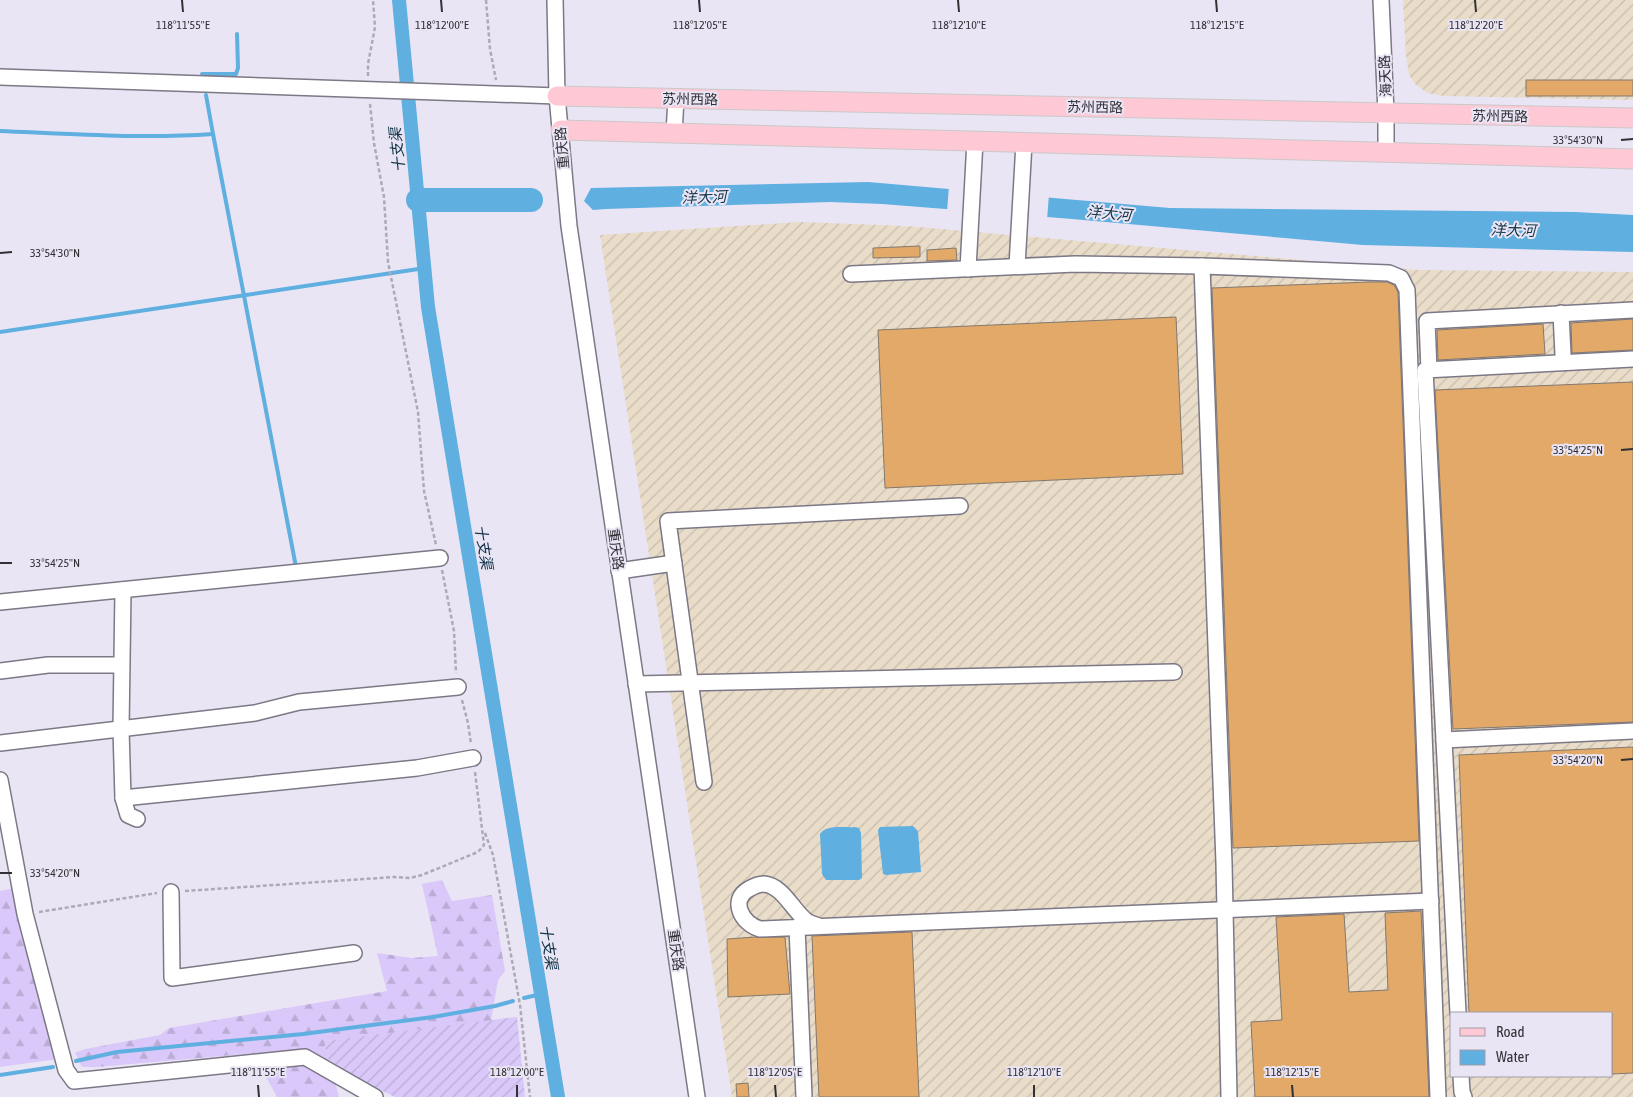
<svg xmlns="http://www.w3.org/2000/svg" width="1633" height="1097" font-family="'Asap Condensed','Noto Sans SC',sans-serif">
	<defs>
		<pattern id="industrial-furrows" width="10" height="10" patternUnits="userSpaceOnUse" patternTransform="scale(1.25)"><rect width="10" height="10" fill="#e9dcc9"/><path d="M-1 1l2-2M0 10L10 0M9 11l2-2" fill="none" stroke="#c8bdad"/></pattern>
		<pattern id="forest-firs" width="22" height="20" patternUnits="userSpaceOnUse" patternTransform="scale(1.25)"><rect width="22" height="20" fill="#d9c8f9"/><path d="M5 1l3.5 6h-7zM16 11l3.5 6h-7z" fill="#bbacd6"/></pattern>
		<pattern id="garden-furrows" width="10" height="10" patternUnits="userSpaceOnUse" patternTransform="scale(1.25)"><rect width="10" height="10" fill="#d9c8f9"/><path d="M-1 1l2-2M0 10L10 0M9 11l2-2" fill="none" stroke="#bbacd6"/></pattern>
	</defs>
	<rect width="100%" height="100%" fill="#eae5f4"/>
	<!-- industrial -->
	<g fill="url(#industrial-furrows)" fill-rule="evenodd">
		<polygon points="1403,0 1633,0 1633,100 1444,96 1428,93 1416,85 1409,75 1406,55"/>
		<path d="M 800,222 L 906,226 L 1418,270 L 1633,272 L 1633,1097 L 732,1097 L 600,235 ZM 1452,1013 L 1612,1013 L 1612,1076 L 1452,1076 Z"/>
	</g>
	<!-- forest -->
	<g fill="url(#forest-firs)">
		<polygon points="442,880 452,901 492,895 505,971 498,980 491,1021 325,1041 339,1097 277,1097 261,1068 256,1053 97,1067 82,1067 75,1053 85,1049 160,1035 169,1028 387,991 377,953 412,958 438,956 422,884"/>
		<polygon points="15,888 58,1059 0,1067 0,891"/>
	</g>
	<!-- garden -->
	<polygon fill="url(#garden-furrows)" points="517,1017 525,1097 395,1097 358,1079 329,1060 324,1041"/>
	<!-- water -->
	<g fill="#60afe1">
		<polygon points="868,182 1170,208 1575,212 1633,215 1633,252 1363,245 1072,219 882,204 830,202 606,209 593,210 584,201 591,188"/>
		<polygon points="913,826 918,831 921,872 886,875 883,874 878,830 880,827"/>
		<path d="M 855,827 L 859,828 L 861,833 L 862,878 L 859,880 L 826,880 L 822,874 L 820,834 C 827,824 844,828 855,827 Z"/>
	</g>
	<!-- pier -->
	<polygon fill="#eae5f4" points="949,186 1049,194 1047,220 947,212"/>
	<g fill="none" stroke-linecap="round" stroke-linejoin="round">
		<!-- stream -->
		<g stroke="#60afe1" stroke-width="4">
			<polyline points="202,74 236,74 238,68 237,34"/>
			<path d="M 0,131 C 71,134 142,139 213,134 L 206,95"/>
			<polyline points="213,134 296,567"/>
			<polyline points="0,332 425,268"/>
			<polyline points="524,998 541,994"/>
			<polyline points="76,1061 117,1052 303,1034 433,1017 495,1006 513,1001"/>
			<polyline points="0,1075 53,1067"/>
		</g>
		<!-- canal -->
		<polyline stroke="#60afe1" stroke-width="14" points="399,0 428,307 558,1097"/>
		<!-- river -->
		<polyline stroke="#60afe1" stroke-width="24" points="418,200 531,200"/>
	</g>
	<!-- building -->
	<g fill="#e3a968" stroke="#82786e">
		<rect x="1526" y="80" width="107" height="16"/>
		<polygon points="920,246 920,257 873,258 873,248"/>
		<polygon points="956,248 957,260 927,261 927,250"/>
		<polygon points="1369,282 1387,282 1394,285 1398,292 1419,841 1233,848 1212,288"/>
		<polygon points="1176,317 1183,474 885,488 878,330"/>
		<polygon points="1633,319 1633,350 1572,353 1571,323"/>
		<polygon points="1543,324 1545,354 1438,360 1437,330"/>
		<polygon points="1633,382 1633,722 1453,729 1435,390"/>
		<polygon points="1633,747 1633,1073 1612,1074 1612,1013 1469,1013 1459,755"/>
		<polygon points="1421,911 1429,1097 1255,1097 1251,1022 1282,1020 1276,917 1344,914 1349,992 1388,990 1385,913"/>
		<polygon points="912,932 919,1097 819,1097 812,936"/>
		<polygon points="755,937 785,937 790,994 728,997 727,939"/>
		<polygon points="748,1083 749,1097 737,1097 736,1084"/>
	</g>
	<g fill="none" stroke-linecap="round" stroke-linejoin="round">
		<!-- minor casing -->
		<g stroke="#7c7885" stroke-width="18">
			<g id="minor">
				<polyline points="555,0 557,96 569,226 697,1097"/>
				<polyline points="1381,0 1386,113 1386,152"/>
				<polyline points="0,77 557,96"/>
				<polyline points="674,133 676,99"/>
				<polyline points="1017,266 1024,143"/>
				<polyline points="1202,266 1224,863 1229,1097"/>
				<polyline points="968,269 975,141"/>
				<polyline points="851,274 1075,264 1202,266 1389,273 1401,278 1407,290 1438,1097"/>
				<polyline points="1561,313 1563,355"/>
				<polyline points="1429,370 1427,321 1633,310"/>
				<polyline points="619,571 674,563"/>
				<polyline points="123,590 121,729 123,798 128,815 137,819"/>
				<polyline points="0,602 440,558"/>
				<polyline points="0,671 48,665 121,665"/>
				<polyline points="636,684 1174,672"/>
				<polyline points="1444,740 1633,731"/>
				<polyline points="0,743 255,713 299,702 458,687"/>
				<polyline points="0,780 25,914 66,1070 74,1081 305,1057 375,1097"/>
				<polyline points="704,782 668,521 960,506"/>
				<polyline points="123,798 417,768 473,758"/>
				<polyline points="171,892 172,978 354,953"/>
				<path d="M 819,926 C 816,925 812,924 808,922 C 793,912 784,886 764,884 C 759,884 754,886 749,889 C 729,900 742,924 760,929 L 1431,901"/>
				<polyline points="797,927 804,1097"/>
				<polyline points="1458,1013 1425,370 1633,359"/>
				<polyline points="1461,1076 1462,1092 1464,1097"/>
			</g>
		</g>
		<!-- major casing -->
		<g stroke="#c9c9ca" stroke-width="21">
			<g id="major">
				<polyline points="557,96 1633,118"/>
				<polyline points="561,130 1633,159"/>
			</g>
		</g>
		<!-- path -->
		<g stroke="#adaab5" stroke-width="2.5" stroke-dasharray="4 2.5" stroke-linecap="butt">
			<polyline points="486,0 490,49 496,80"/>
			<polyline points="368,76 368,64 375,27 373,0"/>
			<polyline points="370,104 374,143 384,197 388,262 418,412 424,491 436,545"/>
			<polyline points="442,570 454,631 456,673"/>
			<polyline points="462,700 468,723 471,744"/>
			<polyline points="485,833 493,855 520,1005 530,1097"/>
			<polyline points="185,891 394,877 410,878 422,875 478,852 484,845 475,772"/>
			<polyline points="39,912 157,893"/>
		</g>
		<!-- minor -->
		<use href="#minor" stroke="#fff" stroke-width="15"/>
		<!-- major -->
		<use href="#major" stroke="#fec9d4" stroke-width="19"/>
	</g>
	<!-- ticks -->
	<path fill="none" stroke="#313035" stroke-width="2" d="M 182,0 L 183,12M 441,0 L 442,12M 699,0 L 700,12M 958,0 L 959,12M 1216,0 L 1217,12M 1475,0 L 1476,12M 1621,140 L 1633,139M 0,253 L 12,252M 1621,450 L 1633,449M 0,563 L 12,563M 1621,760 L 1633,759M 0,873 L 12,873M 258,1085 L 259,1097M 517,1085 L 517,1097M 775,1085 L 776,1097M 1034,1085 L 1034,1097M 1292,1085 L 1293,1097"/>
	<g text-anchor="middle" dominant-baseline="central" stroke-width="4" stroke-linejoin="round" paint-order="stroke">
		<!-- street labels -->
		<g font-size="14" fill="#313035" stroke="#eae5f4">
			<text transform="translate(1385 76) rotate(-93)">海天路</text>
			<text transform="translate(690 99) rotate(1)">苏州西路</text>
			<text transform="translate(1095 107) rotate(1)">苏州西路</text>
			<text transform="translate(1500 116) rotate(1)">苏州西路</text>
			<text transform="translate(562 148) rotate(-95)">重庆路</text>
			<text transform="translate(616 549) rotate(82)">重庆路</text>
			<text transform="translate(676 950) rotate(82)">重庆路</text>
		</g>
		<!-- water labels -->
		<g font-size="15" font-style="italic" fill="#103347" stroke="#eae5f4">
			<text transform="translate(397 150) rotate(-96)">十支渠</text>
			<text transform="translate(704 197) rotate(-2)">洋大河</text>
			<text transform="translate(1109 213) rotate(5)">洋大河</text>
			<text transform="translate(1513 230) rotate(1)">洋大河</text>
			<text transform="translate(484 547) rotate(81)">十支渠</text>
			<text transform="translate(549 947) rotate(81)">十支渠</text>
		</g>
	</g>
	<g font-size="12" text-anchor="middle" fill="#313035" stroke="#eae5f4" stroke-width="4" stroke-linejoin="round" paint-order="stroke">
		<text x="183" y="29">118°11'55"E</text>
		<text x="442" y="29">118°12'00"E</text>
		<text x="700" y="29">118°12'05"E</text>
		<text x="959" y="29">118°12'10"E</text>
		<text x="1217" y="29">118°12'15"E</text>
		<text x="1476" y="29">118°12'20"E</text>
		<text x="1578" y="144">33°54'30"N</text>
		<text x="55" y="257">33°54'30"N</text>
		<text x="1578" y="454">33°54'25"N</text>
		<text x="55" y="567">33°54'25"N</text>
		<text x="1578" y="764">33°54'20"N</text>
		<text x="55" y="877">33°54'20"N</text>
		<text x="258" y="1076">118°11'55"E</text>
		<text x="517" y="1076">118°12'00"E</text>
		<text x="775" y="1076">118°12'05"E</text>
		<text x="1034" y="1076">118°12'10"E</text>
		<text x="1292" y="1076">118°12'15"E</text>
	</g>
	<!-- legend -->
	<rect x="1450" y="1012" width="162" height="65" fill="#eae5f4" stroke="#a09da8"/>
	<rect x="1460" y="1028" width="25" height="8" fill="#fec9d4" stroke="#a09da8"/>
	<text x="1496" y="1037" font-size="15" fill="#313035">Road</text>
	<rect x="1460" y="1050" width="25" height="15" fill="#60afe1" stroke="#a09da8"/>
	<text x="1496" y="1062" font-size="15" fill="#313035">Water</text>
</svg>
